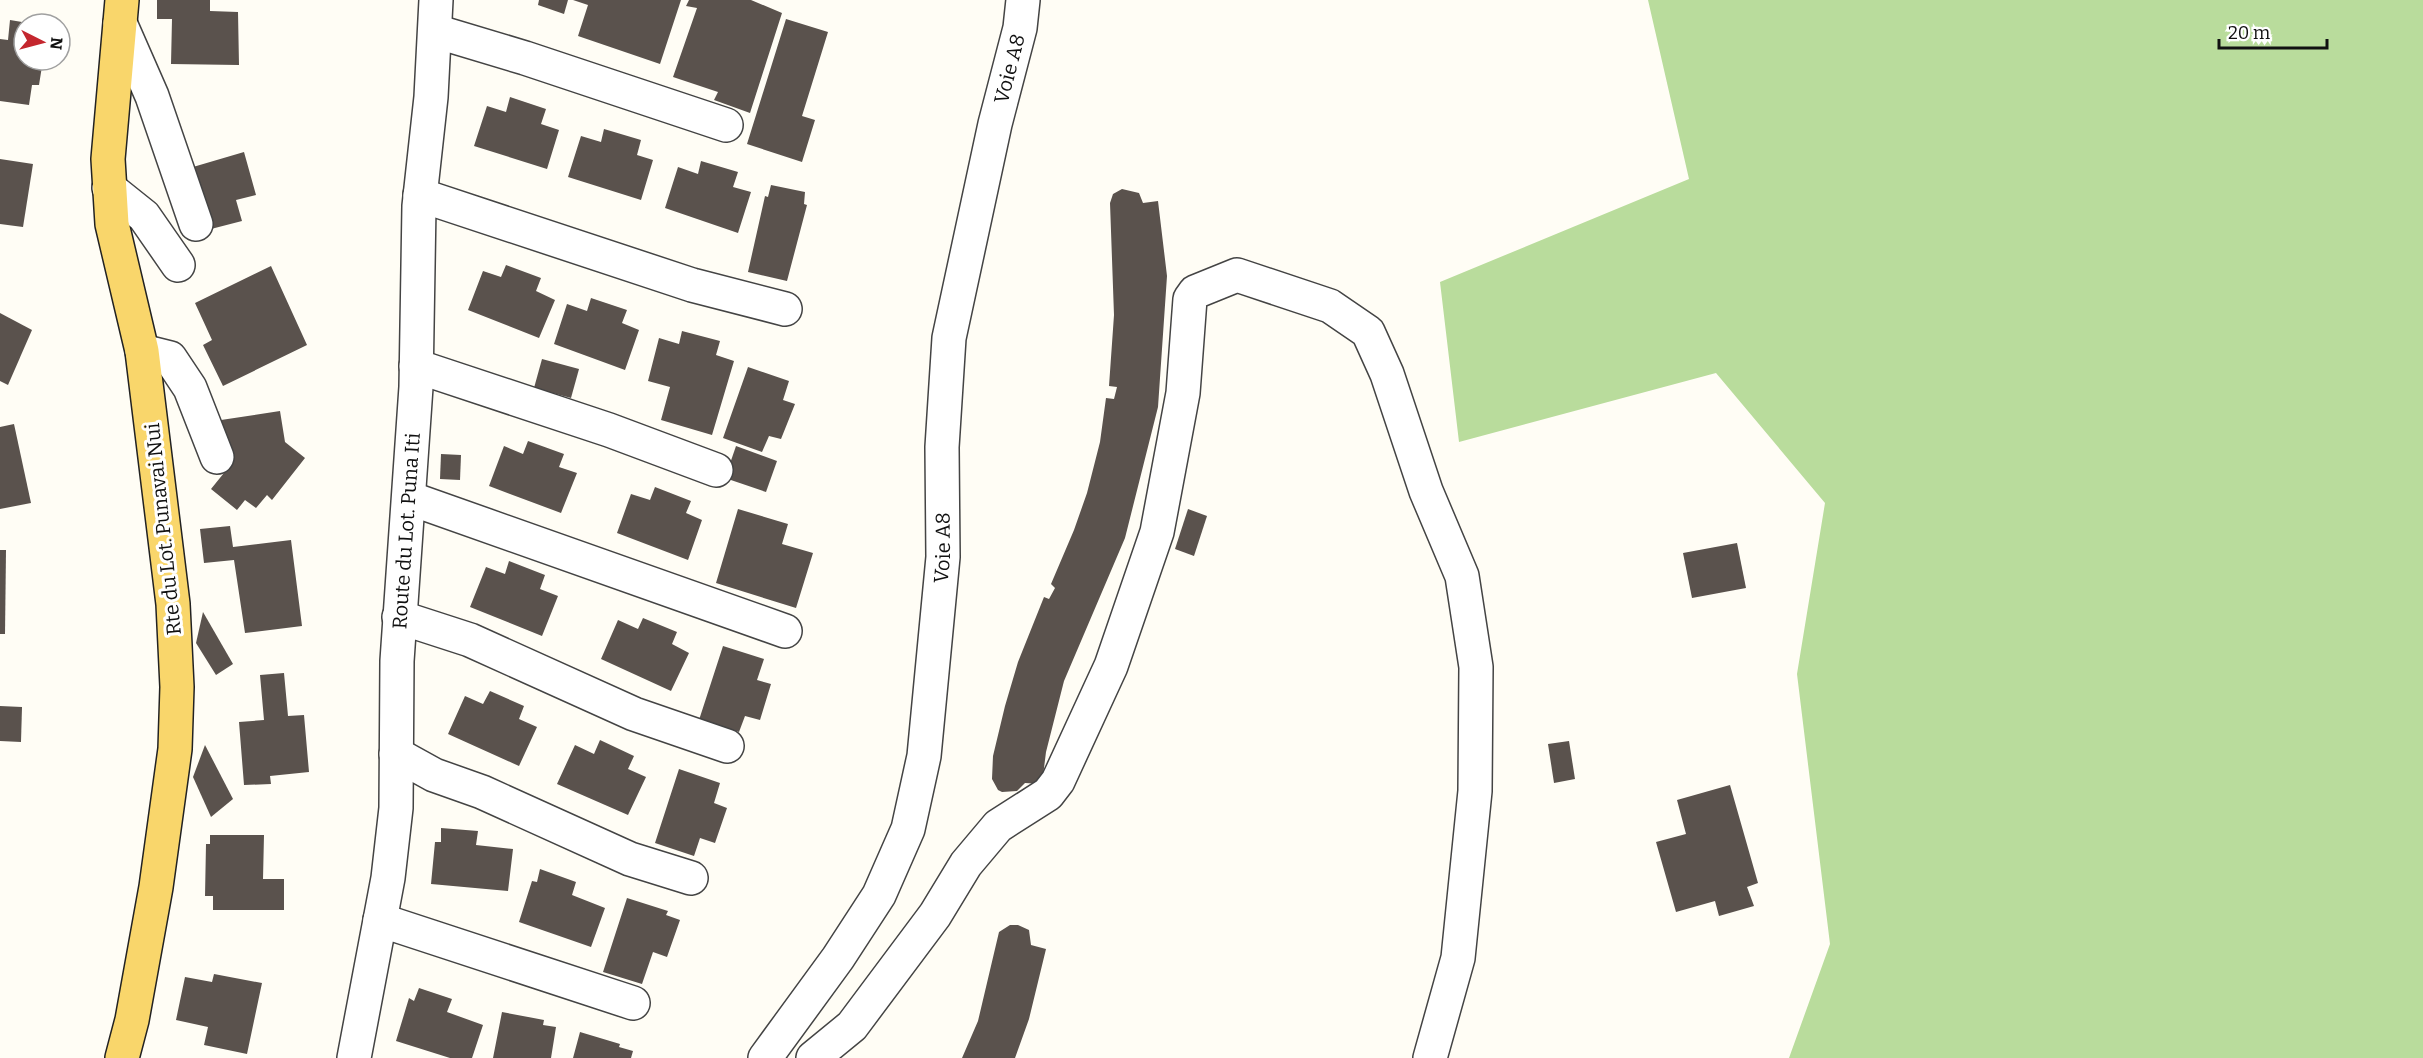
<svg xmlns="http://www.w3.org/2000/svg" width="2423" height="1058" font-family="Bitter,serif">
	<rect width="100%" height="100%" fill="#fffdf5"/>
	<!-- forest -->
	<polygon fill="#b9dc9c" points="1648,0 2423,0 2423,1058 1789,1058 1830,944 1797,674 1825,503 1716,373 1459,442 1440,282 1689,179"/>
	<!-- building -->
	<g fill="#5a524d">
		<polygon points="157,0 210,0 210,11 238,12 239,65 171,64 172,19 157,19"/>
		<polygon points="539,0 568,0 564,14 538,5"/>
		<polygon points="573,0 681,0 660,64 578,36 588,5"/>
		<polygon points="689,0 751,0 782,13 750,113 714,100 718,92 673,77 697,8 686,6"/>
		<polygon points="786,19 828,32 802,116 815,120 802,162 747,144"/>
		<polygon points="10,20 28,23 24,24 24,60 43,60 39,85 32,85 29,105 0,101 0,39 8,40"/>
		<polygon points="510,97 546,109 541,124 559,130 547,169 474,146 487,106 506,112"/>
		<polygon points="604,129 641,140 637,155 653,160 641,200 568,177 581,136 601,142"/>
		<polygon points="244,152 256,195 236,200 242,221 211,229 193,167"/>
		<polygon points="0,159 33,164 23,227 0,224"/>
		<polygon points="701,161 738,172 733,187 751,192 738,233 665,208 678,167 698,174"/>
		<polygon points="771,185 805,192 804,204 807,205 787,281 748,272 765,196 768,197"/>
		<polygon points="1122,189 1139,193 1143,203 1158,201 1167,276 1158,407 1125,538 1064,681 1046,752 1042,784 1025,783 1017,791 1002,792 998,790 992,779 993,756 1005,706 1018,662 1044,597 1049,599 1055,588 1051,584 1074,530 1087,493 1100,442 1106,398 1114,399 1117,387 1109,386 1114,315 1110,203 1113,194"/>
		<polygon points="506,265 541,278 536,291 555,300 539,338 468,310 483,271 501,277"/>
		<polygon points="271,266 307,345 223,386 203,345 212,340 195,303"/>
		<polygon points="591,298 627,310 622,323 639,330 625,370 554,344 567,304 587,311"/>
		<polygon points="0,313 32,330 8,385 0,381"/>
		<polygon points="682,331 720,341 716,355 734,361 712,435 661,420 670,387 648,381 659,338 679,344"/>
		<polygon points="542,359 579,369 571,398 534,388"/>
		<polygon points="748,367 789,381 783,400 795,404 781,439 769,436 762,452 723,438"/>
		<polygon points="280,411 285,442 305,458 272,500 267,495 256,508 245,500 237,510 211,489 232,463 227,459 221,420"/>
		<polygon points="14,424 31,503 0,509 0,427"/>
		<polygon points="528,441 564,454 559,467 577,473 561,513 489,486 504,446 523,454"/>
		<polygon points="736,446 777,461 766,492 725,478"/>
		<polygon points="441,454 461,455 460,480 440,479"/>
		<polygon points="655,487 691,501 686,513 702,520 688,560 617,533 631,494 650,500"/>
		<polygon points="738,509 788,524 782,544 813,553 796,608 716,583"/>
		<polygon points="1188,509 1207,516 1194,556 1175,549"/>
		<polygon points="230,526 233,547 291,540 302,626 245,633 234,560 204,563 200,529"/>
		<polygon points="1737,543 1746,588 1692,598 1683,553"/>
		<polygon points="0,550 6,550 5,634 0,634"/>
		<polygon points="509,561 545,575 540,589 558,596 542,636 470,607 486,567 505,574"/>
		<polygon points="203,612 233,664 216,675 196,643"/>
		<polygon points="643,618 677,632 672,644 689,653 671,691 601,659 618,620 638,629"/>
		<polygon points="723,646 764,659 757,680 771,684 760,720 745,716 739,732 699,720"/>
		<polygon points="284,673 288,716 304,715 309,772 270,776 271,784 244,785 239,722 264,720 260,675"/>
		<polygon points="490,691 524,706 519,719 537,727 519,766 448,734 465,696 483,704"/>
		<polygon points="0,706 22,707 21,742 0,741"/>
		<polygon points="600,740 634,756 628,769 646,777 628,815 557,784 575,745 594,754"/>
		<polygon points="1569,741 1575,779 1554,783 1548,744"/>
		<polygon points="205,745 233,799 211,817 193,777"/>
		<polygon points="679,769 720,783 714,803 727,808 715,843 700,838 694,856 655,843"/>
		<polygon points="1730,785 1758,883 1747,887 1754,906 1719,916 1715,901 1676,912 1656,842 1686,834 1677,800"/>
		<polygon points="441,828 478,831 476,845 513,849 508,891 431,884 435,842 441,842"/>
		<polygon points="210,835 264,835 263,879 284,879 284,910 213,910 213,896 205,896 206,844 210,844"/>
		<polygon points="540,869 576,882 572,895 605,908 591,947 519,922 532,881 537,882"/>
		<polygon points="627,898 668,911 666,915 680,920 667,957 653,952 642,984 603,972"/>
		<polygon points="1010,925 1018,925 1029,930 1031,945 1046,949 1029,1019 1015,1058 962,1058 978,1021 999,932"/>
		<polygon points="214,974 262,983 247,1054 204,1045 208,1027 176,1020 185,977 212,982"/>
		<polygon points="419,988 452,999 447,1012 483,1025 472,1058 450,1058 396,1041 409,998 414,1001"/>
		<polygon points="502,1012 544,1020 543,1025 556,1027 551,1058 493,1058"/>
		<polygon points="580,1032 620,1044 619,1047 633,1051 631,1058 573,1058"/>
	</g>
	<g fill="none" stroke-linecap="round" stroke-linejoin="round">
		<!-- minor casing -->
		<g stroke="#444" stroke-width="36">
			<g id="minor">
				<polyline points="120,23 152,96 196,224"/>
				<polyline points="435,31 525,58 726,125"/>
				<polyline points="109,188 144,216 178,265"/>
				<polyline points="420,195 692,285 785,309"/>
				<polyline points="142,351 170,358 190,388 217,457"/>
				<polyline points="416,366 609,430 716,470"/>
				<polyline points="409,498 785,631"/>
				<polyline points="399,617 470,640 634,714 727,746"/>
				<polyline points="396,754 434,775 482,792 630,859 691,878"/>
				<polyline points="380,920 633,1003"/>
				<path id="s1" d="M 354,1058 L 388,878 L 396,808 L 397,661 L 416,387 L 419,206 L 431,97 L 436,0"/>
				<path id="s2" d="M 765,1058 L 838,958 L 879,895 L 908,829 L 924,756 L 943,557 L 942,447 L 949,338 L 995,124 L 1020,28 L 1023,0"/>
				<polyline points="813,1058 852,1026 935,915 966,864 998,826 1048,794 1058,781 1111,666 1157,532 1183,393 1190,299 1195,292 1237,275 1330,306 1368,332 1387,374 1426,491 1462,576 1476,667 1475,791 1458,958 1430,1058"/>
			</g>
		</g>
		<!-- major casing -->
		<g stroke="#222" stroke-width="36">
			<polyline id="major" points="122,1058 132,1020 156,887 175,749 177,687 173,604 142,351 112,224 108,159 122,0"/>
		</g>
		<!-- minor -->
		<use href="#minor" stroke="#fff" stroke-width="33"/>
		<!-- major -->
		<use href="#major" stroke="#f9d66b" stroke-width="33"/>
	</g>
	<g text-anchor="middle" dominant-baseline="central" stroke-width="6" stroke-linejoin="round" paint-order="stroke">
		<!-- street labels -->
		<g font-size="20" fill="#111" stroke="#fff">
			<text stroke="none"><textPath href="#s2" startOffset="1041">Voie A8</textPath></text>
			<text transform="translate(163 529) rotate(-96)">Rte du Lot. Punavai Nui</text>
			<text stroke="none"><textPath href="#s1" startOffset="531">Route du Lot. Puna Iti</textPath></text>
			<text stroke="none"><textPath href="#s2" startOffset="555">Voie A8</textPath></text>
		</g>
	</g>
	<!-- north arrow -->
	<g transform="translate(42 42) rotate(96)"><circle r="28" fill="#ffffff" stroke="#a0a0a0" stroke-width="1.5"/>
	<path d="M0-4.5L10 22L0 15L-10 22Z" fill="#c4262e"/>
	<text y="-9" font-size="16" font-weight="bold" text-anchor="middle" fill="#111111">N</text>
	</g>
	<!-- scale -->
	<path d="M2219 39v9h108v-9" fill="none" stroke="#111111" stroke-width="3"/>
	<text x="2228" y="39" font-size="18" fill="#111111" stroke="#ffffff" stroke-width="4.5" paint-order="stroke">20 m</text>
</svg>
